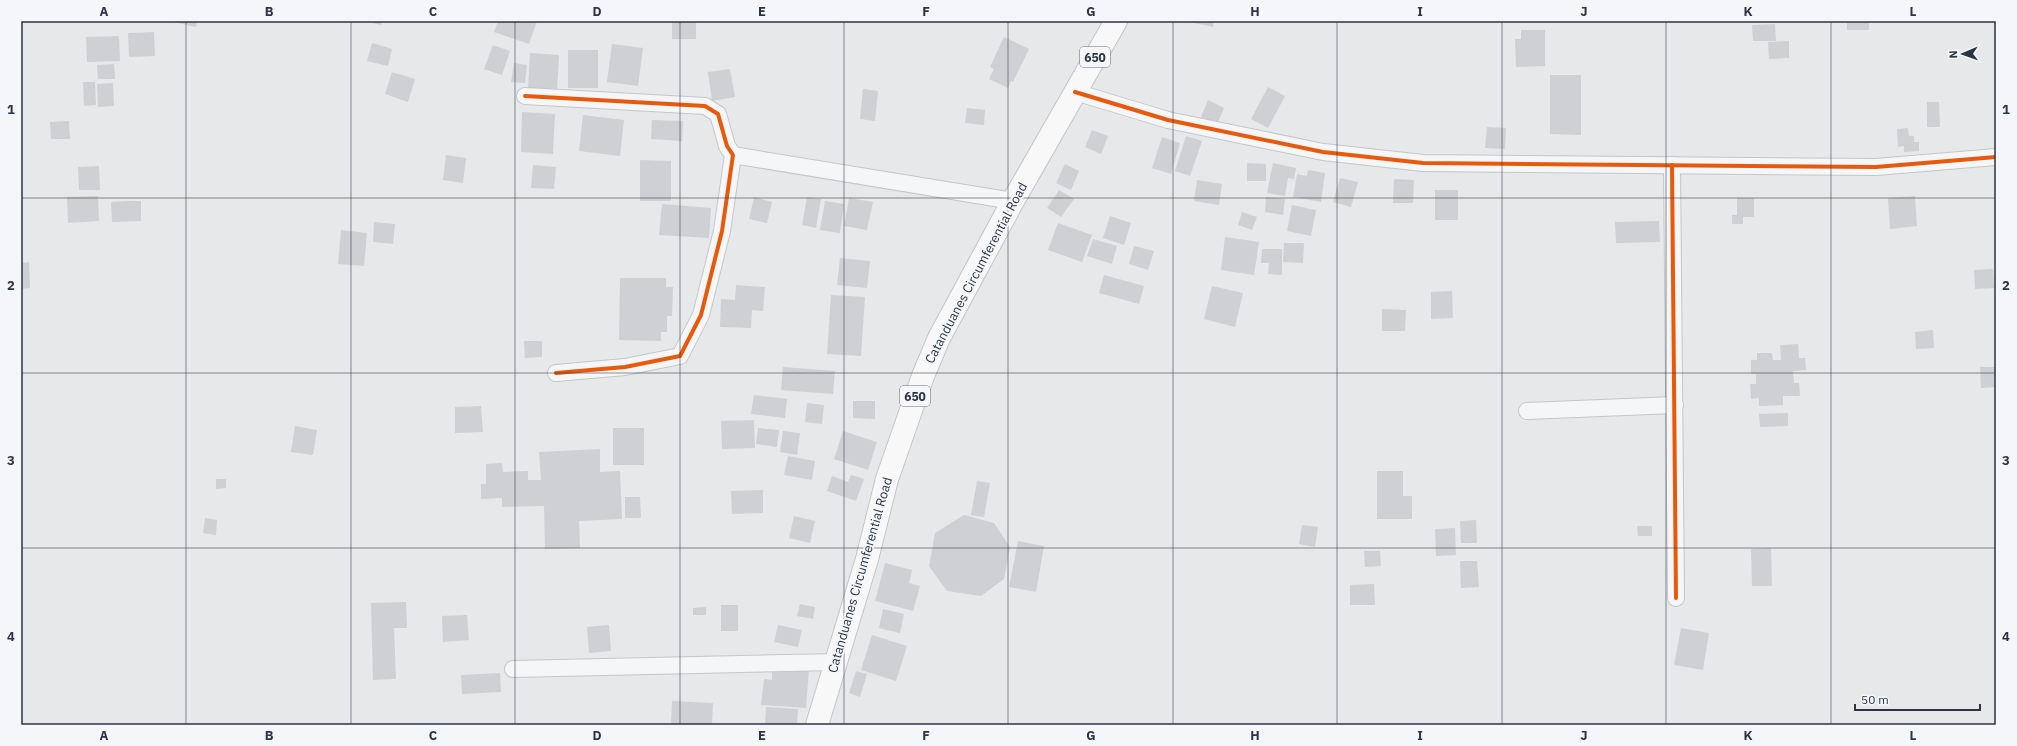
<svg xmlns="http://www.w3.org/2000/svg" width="2017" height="746" font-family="'IBM Plex Sans',sans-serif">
	<rect width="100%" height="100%" fill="#e6e8ea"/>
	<!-- building -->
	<g fill="#ced0d3">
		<polygon points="169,21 197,21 196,27"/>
		<polygon points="364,21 382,21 381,25"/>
		<polygon points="498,21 537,21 529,44 494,32"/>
		<rect x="672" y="21" width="24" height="18"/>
		<polygon points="1184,21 1214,21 1213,27"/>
		<rect x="1847" y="21" width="22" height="9"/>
		<polygon points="1775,24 1776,41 1753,41 1752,25"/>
		<polygon points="1521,30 1545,30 1545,66 1516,67 1515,39 1521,39"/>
		<polygon points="154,32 155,56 129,57 128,33"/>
		<polygon points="119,36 120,61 87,62 86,37"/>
		<polygon points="1004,37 1029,49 1013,82 1011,81 1008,88 989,79 994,69 990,67"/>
		<polygon points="1789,41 1789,58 1769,59 1768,42"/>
		<polygon points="372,43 392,49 388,66 367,61"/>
		<polygon points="612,44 643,48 638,86 607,82"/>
		<polygon points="493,45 510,51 502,75 484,69"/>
		<rect x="568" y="50" width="30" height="38"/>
		<polygon points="530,53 559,55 557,90 528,88"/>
		<polygon points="514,63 527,65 525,83 511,82"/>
		<polygon points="114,64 115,79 98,79 97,65"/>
		<polygon points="730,69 735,97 712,101 708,72"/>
		<polygon points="392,72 415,79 408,102 385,94"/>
		<polygon points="1550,75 1581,75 1581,135 1550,134"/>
		<polygon points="83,82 95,82 96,105 84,106"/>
		<polygon points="113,83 114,106 98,107 97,84"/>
		<polygon points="1268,87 1285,96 1268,128 1251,119"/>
		<polygon points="863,89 878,91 875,121 860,119"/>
		<polygon points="1208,100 1224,108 1217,124 1201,117"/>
		<polygon points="1927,102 1939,102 1940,127 1927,127"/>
		<polygon points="967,108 985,110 984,125 965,123"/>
		<polygon points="522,112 555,114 553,154 521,152"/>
		<polygon points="583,115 624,120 620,156 579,151"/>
		<polygon points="652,120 683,121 682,141 651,139"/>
		<polygon points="69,121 70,139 51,139 50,122"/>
		<polygon points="1487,127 1506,128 1505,149 1485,148"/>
		<polygon points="1908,128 1909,136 1914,136 1914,142 1919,142 1919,151 1904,152 1904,146 1898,147 1897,129"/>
		<polygon points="1092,130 1108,136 1101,154 1085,147"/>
		<polygon points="1186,136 1202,141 1190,176 1175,171"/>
		<polygon points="1162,137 1180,143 1171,174 1152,168"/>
		<polygon points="446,155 466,158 463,183 443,180"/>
		<polygon points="640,160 671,161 671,201 640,201"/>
		<polygon points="1247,163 1266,164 1266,181 1247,181"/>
		<polygon points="1273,163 1296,168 1294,179 1288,178 1285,196 1267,193"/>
		<polygon points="1065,164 1079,171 1071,190 1056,183"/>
		<polygon points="533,165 556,167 554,189 531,188"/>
		<polygon points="99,166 100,190 79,190 78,167"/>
		<polygon points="1308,170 1325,173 1321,202 1293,197 1297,174 1307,176"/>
		<polygon points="1340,178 1358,182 1351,207 1333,202"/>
		<polygon points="1394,179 1414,180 1413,203 1393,203"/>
		<polygon points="1197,180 1222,184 1219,205 1194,201"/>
		<polygon points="1059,190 1074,199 1061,217 1047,208"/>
		<rect x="1435" y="190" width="23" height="30"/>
		<polygon points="98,196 99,221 68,223 67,197"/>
		<polygon points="1915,196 1917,226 1890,229 1888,198"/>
		<polygon points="754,197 772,202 767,223 749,219"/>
		<polygon points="807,197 821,199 816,228 802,225"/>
		<polygon points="1266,197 1285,199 1283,215 1265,212"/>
		<polygon points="849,198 873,202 867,230 844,226"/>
		<polygon points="1737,198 1754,198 1754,217 1743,217 1743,224 1732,224 1732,215 1737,215"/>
		<polygon points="127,201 141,201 141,221 112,222 111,202"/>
		<polygon points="825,201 844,204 840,233 820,230"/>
		<polygon points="662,204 711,208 709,238 659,235"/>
		<polygon points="1292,205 1316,210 1311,236 1287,231"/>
		<polygon points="1242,212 1257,217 1252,230 1238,225"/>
		<polygon points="1110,216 1131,223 1124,245 1103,238"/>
		<polygon points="1659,221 1660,242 1616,243 1615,222"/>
		<polygon points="374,222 395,224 393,244 373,242"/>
		<polygon points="1058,223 1092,235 1082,262 1048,250"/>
		<polygon points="341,230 367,233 364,266 338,264"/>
		<polygon points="1225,237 1259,242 1254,275 1221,270"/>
		<polygon points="1093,239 1117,246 1112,264 1087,256"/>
		<polygon points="1284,243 1304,243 1303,263 1283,262"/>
		<polygon points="1134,246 1154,251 1148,270 1129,264"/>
		<polygon points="1262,249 1282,249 1282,275 1268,274 1269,263 1261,263"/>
		<polygon points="840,258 870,261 867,288 837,285"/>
		<polygon points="29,262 30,288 21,289 21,263"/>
		<polygon points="1993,269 1994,288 1975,289 1974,270"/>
		<polygon points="1104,275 1144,286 1139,304 1099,293"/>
		<polygon points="620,278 666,278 666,287 673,287 672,316 667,316 667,332 661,332 661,341 619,340"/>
		<polygon points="736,285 765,287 763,311 752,310 751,328 720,327 721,299 735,300"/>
		<polygon points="1212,286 1243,293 1235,327 1204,319"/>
		<polygon points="1452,291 1453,318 1431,319 1431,292"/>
		<polygon points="831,295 865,297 861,356 827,354"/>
		<polygon points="1382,309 1406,310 1405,331 1382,331"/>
		<polygon points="1933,330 1934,348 1916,349 1915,332"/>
		<polygon points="524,341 542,341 542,357 525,358"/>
		<polygon points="1798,344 1799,358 1805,358 1806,370 1793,371 1794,383 1799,383 1800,396 1783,396 1783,405 1759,406 1759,398 1751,399 1750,384 1756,384 1756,374 1751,374 1751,360 1757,360 1757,353 1772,353 1773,360 1781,360 1780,345"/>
		<polygon points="783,367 835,371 833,394 781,390"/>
		<polygon points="1980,367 1996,367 1996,387 1981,388"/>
		<polygon points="754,395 787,399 785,418 751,414"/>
		<polygon points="853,401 875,401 875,419 853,418"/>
		<polygon points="807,403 824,405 822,424 805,422"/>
		<polygon points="481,406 483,432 455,433 455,407"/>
		<polygon points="1788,413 1788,426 1760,427 1759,414"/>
		<polygon points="754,420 755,448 722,449 721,421"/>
		<polygon points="295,426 317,430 313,455 291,452"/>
		<rect x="613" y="428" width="31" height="37"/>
		<polygon points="758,428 779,430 777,447 756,444"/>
		<polygon points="783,431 800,433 797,455 780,452"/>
		<polygon points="843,431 877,442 868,470 834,459"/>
		<polygon points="600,449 600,472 620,471 622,519 579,521 580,548 545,549 544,506 502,507 502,498 481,499 481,484 486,484 486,464 502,463 503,472 528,471 528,480 541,480 539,452"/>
		<polygon points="788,456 815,461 812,480 784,475"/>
		<polygon points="1377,471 1403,471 1403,496 1412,496 1412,519 1377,519"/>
		<polygon points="851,475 864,479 856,501 827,491 832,476 848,482"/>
		<polygon points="216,479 226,479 226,488 216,489"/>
		<polygon points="977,481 990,483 984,517 971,515"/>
		<polygon points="763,490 763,513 732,514 731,491"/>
		<polygon points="625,497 640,497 641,518 625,518"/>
		<polygon points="964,515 994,523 1010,547 1004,579 981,596 947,591 929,566 935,533"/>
		<polygon points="794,516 815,521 810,543 789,538"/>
		<polygon points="205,518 217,520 216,535 203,533"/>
		<polygon points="1476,520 1477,543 1461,543 1460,521"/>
		<polygon points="1302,525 1318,527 1315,547 1299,544"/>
		<polygon points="1637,526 1652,526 1652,536 1638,536"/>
		<polygon points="1455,528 1456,555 1436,556 1435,529"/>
		<polygon points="1018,541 1044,546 1036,592 1009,587"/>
		<polygon points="1771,548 1772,586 1752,586 1751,549"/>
		<polygon points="1364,551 1380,551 1381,566 1365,567"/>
		<polygon points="1460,561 1477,561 1479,587 1461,588"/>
		<polygon points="885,563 912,570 909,583 920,586 913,611 875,601"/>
		<polygon points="1374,584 1375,605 1350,605 1350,585"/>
		<polygon points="406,602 407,628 394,628 396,679 373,680 371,603"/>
		<polygon points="800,604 815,607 813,619 797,616"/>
		<rect x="721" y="605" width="17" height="26"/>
		<polygon points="706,607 706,615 693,615 693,608"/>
		<polygon points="883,609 904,614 900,633 879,628"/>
		<polygon points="467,615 469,640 443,642 442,616"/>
		<polygon points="609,625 611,651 589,653 587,627"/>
		<polygon points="778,625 802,630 798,647 774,642"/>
		<polygon points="1681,628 1709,633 1703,670 1674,665"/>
		<polygon points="872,635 907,646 896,681 861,670"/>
		<polygon points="794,668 809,669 806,708 761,705 764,679 772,680 772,670 794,672"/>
		<polygon points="856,671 867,674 860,697 849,693"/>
		<polygon points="500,673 501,692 462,694 461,675"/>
		<polygon points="672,701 713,703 712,725 671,725"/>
		<polygon points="766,707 798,709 797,725 765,725"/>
	</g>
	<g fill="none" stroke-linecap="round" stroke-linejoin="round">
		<!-- street casing -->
		<g stroke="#c4c6c8" stroke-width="18">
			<g id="street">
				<polyline points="1075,92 1168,120 1323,152 1423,163 1876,167 1996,157"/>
				<polyline points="525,96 705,106 718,114 727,146 733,155 722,231 701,315 680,356 625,367 556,373"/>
				<polyline points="733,155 1013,201"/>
				<polyline points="1672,165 1676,598"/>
				<polyline points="1527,411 1675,405"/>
				<polyline points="513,669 836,662"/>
			</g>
		</g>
		<!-- primary casing -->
		<g stroke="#c2c5c8" stroke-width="24">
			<polyline id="primary" points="817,725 867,559 887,479 923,376 939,338 1013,201 1116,21"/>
		</g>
		<!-- street -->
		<use href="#street" stroke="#f5f6f7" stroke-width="16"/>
		<!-- primary -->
		<use href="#primary" stroke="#f8f8f8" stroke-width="22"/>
		<!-- cycleway casing -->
		<g stroke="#f4f6f9" stroke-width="6">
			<g id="cycleway">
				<polyline points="1075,92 1168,120 1323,152 1423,163 1876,167 1996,157"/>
				<polyline points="525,96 705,106 718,114 727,146 733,155 722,231 701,315 680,356 625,367 556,373"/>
				<polyline points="1672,165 1676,598"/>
			</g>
		</g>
		<!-- cycleway -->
		<use href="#cycleway" stroke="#e8590c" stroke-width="4"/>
	</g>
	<!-- grid -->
	<path fill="none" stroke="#2b3445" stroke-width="1" stroke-opacity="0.55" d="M 186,21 L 186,725M 351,21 L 351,725M 515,21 L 515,725M 680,21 L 680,725M 844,21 L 844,725M 1008,21 L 1008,725M 1173,21 L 1173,725M 1337,21 L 1337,725M 1502,21 L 1502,725M 1666,21 L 1666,725M 1831,21 L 1831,725M 21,198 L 1996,198M 21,373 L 1996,373M 21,548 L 1996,548"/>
	<g text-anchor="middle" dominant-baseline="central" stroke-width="4" stroke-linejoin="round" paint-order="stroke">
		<!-- shield labels -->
		<g fill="#f4f6f9" stroke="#676e7b" stroke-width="1">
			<rect x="1080" y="47" width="30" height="20" rx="3"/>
			<rect x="900" y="386" width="30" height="20" rx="3"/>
		</g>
		<g font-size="12" font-weight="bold" fill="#2b3445">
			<text x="1095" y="57">650</text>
			<text x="915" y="396">650</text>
		</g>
		<!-- street labels -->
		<g font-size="13" fill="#2b3445" stroke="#f4f6f9">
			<text transform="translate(976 273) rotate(-62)">Catanduanes Circumferential Road</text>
			<text transform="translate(860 575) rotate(-74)">Catanduanes Circumferential Road</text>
		</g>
	</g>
	<!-- border -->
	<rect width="2017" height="746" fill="none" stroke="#f4f6f9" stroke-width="44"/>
	<!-- north arrow -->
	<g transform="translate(1963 54) rotate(268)" stroke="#f4f6f9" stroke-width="3" paint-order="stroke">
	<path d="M0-3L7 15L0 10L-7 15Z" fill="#2b3445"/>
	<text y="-6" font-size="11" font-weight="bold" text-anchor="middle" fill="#2b3445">N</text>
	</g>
	<!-- scale -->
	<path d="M1855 704v6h125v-6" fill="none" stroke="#2b3445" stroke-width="2"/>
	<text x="1861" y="704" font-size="12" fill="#2b3445" stroke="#f4f6f9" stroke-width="3" paint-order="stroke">50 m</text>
	<rect x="22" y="22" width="1973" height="702" fill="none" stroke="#2b3445" stroke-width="1.5"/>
	<g font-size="13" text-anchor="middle" font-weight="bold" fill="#2b3445">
		<text x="104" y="16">A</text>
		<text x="269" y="16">B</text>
		<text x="433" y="16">C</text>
		<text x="597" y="16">D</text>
		<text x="762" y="16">E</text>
		<text x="926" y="16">F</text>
		<text x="1091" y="16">G</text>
		<text x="1255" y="16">H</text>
		<text x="1420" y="16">I</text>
		<text x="1584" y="16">J</text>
		<text x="1748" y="16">K</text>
		<text x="1913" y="16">L</text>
		<text x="11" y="114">1</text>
		<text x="2006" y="114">1</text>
		<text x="11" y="290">2</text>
		<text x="2006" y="290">2</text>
		<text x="11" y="465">3</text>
		<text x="2006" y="465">3</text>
		<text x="11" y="641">4</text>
		<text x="2006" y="641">4</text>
		<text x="104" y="740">A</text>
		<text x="269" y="740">B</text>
		<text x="433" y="740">C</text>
		<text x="597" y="740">D</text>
		<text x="762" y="740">E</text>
		<text x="926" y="740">F</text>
		<text x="1091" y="740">G</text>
		<text x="1255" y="740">H</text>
		<text x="1420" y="740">I</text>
		<text x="1584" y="740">J</text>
		<text x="1748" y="740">K</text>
		<text x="1913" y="740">L</text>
	</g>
</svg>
